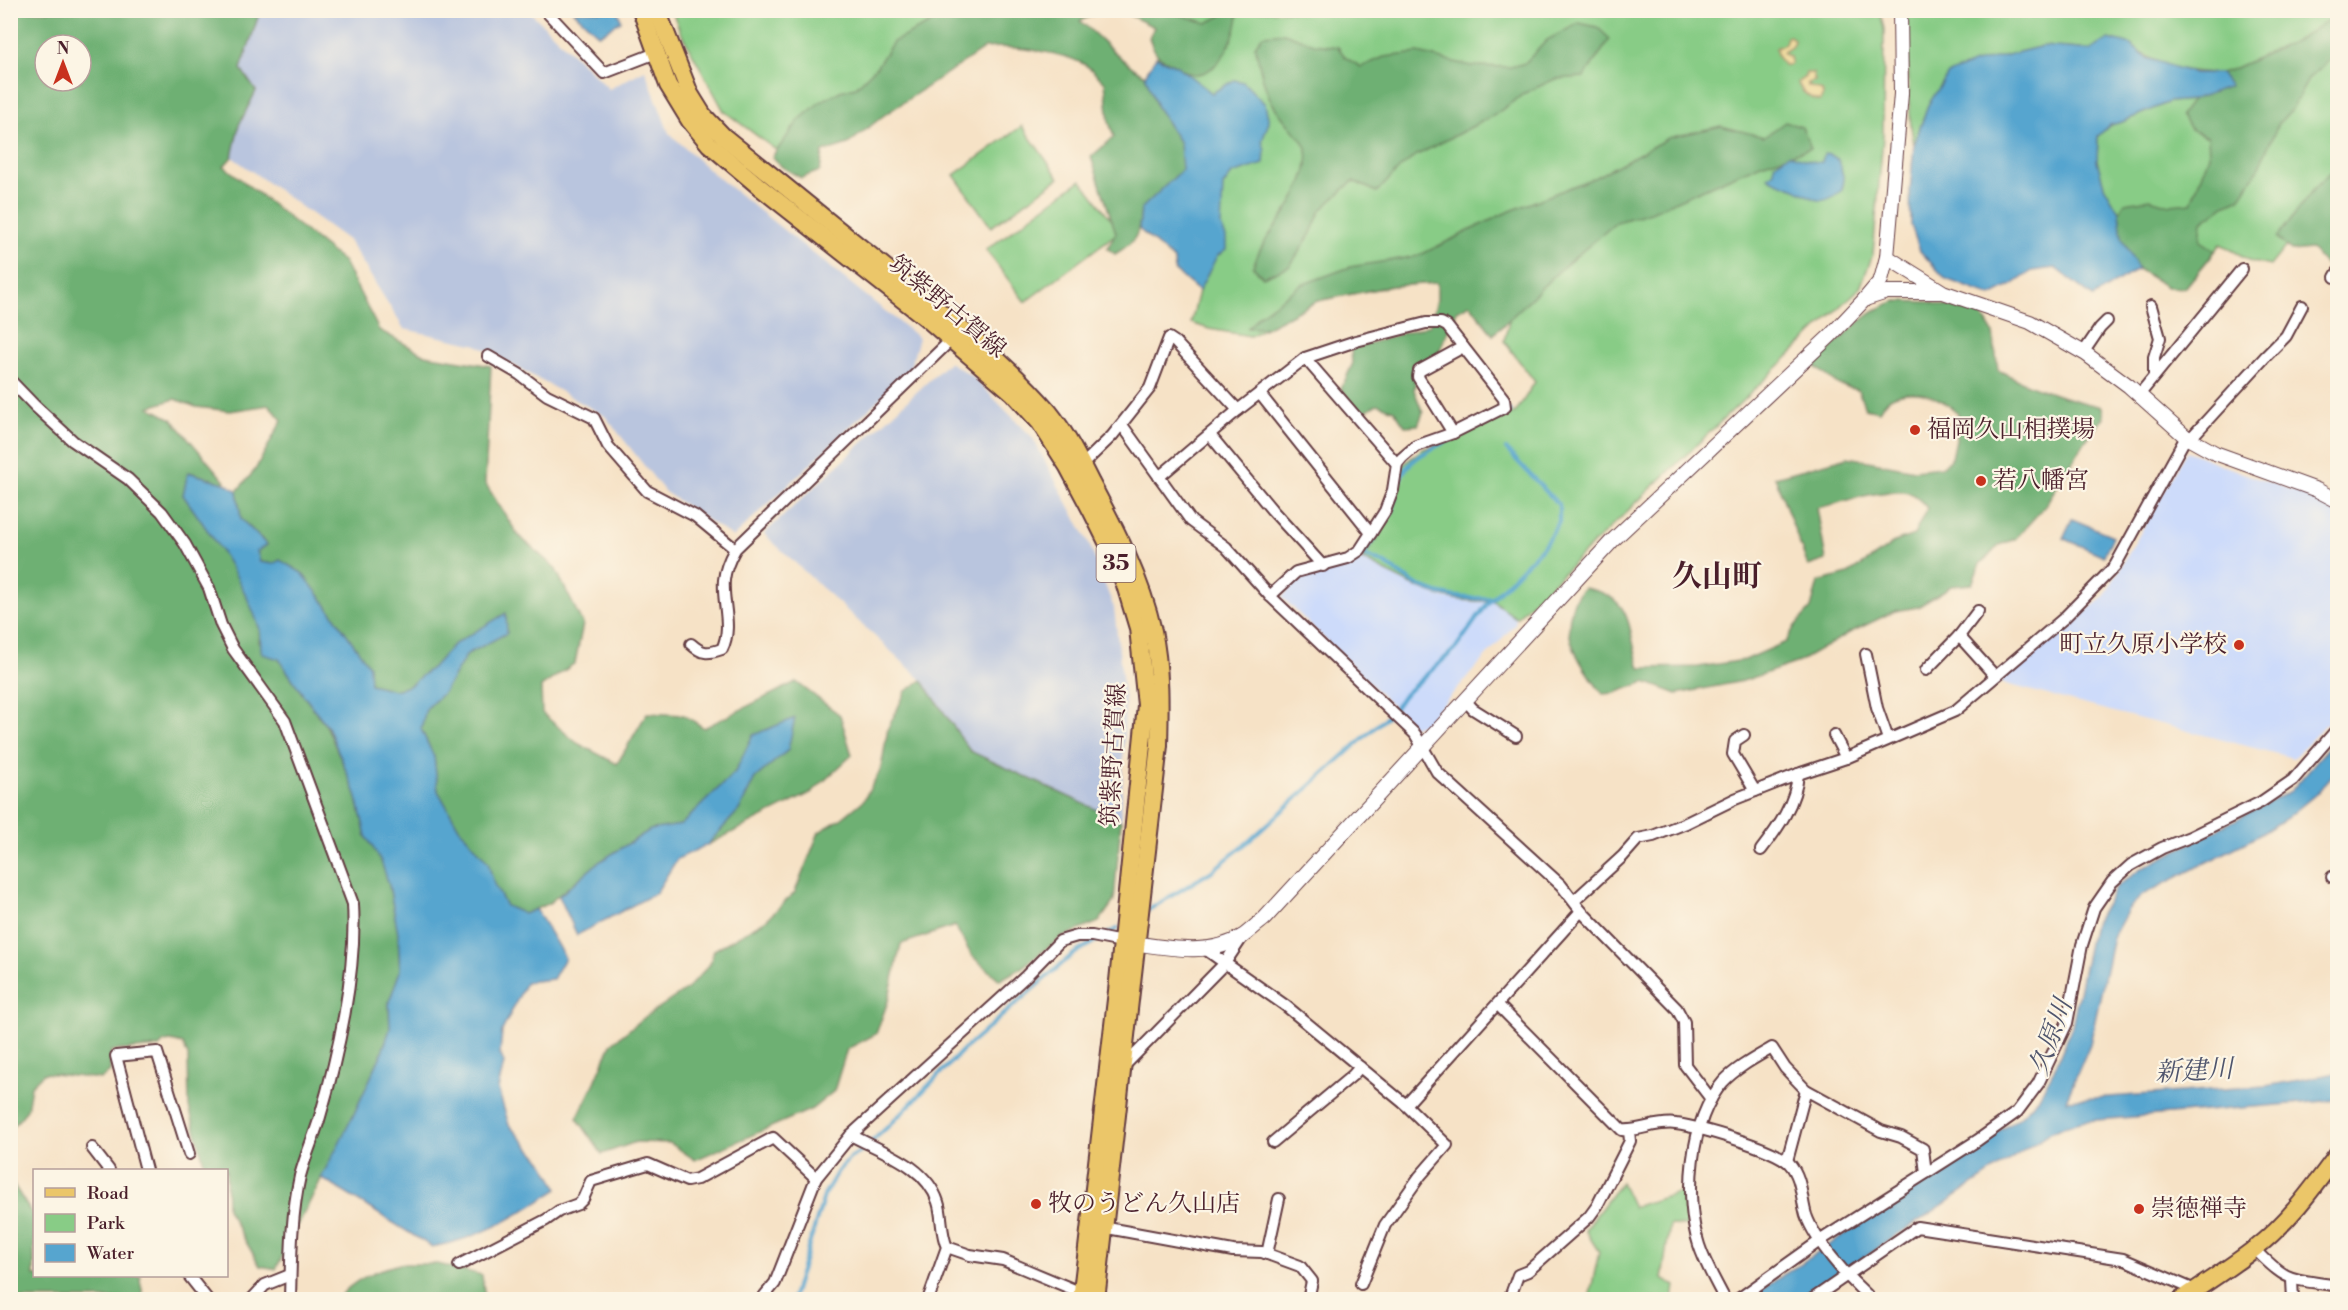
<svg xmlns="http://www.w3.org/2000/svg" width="2348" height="1310" font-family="'Libre Bodoni','Noto Serif JP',serif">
	<rect width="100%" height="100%" fill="#fcf5e5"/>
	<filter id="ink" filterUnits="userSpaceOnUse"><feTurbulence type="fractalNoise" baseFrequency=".0167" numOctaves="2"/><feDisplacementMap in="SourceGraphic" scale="12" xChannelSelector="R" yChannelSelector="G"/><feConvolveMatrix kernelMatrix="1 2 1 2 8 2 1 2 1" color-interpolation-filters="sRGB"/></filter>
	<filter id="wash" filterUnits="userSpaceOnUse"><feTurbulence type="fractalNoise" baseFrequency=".008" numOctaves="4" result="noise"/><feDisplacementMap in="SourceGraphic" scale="24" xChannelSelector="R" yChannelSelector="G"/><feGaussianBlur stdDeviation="1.35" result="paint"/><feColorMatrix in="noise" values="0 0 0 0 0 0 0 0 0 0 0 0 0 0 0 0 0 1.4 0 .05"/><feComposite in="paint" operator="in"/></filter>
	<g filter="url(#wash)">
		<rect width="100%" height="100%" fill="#f6e2c6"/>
		<!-- built -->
		<g fill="#cddbfa">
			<polygon points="2187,451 2253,477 2323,500 2337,510 2337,713 2293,758 1998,682 2104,597"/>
			<polygon points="1362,559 1416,587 1444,598 1471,602 1492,600 1516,618 1515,624 1427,722 1414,727 1282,597 1303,575 1345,568"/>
		</g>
		<!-- industrial -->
		<g fill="#b9c5de">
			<polygon points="260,11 529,11 609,89 645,70 669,133 715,175 919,338 909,371 733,537 665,492 605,416 477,345 404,329 349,241 232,157 239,125 256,91 241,69"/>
			<polygon points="949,362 973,377 1032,437 1088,541 1114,608 1125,703 1121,821 970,751 922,680 764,534"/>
		</g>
		<!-- green -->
		<g fill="#88cc86" stroke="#697658" stroke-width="1.5">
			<polygon points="672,11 1081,11 1041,15 784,156 724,111 680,31"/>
			<path d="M 1139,11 L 1880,11 L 1884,29 L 1883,137 L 1873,254 L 1860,288 L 1516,618 L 1492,600 C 1441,606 1406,582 1362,559 C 1389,527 1392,508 1399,468 L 1421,450 L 1516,412 L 1535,382 L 1504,341 L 1510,317 L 1615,213 L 1437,283 L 1392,286 L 1317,301 L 1250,336 L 1209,329 L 1191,323 L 1199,291 L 1175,271 L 1174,260 L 1139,229 L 1157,107 L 1145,75 L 1176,28 Z"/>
			<path d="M 1906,11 L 2337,11 L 2337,183 L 2270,266 L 2253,262 L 2221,244 L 2185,288 L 2167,287 L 2138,269 L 2119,212 L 2104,186 L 2097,161 L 2098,136 L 2110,125 L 2122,122 L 2169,102 L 2192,100 L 2221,73 C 2187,73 2157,67 2131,45 L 2091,50 L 2043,46 L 1975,63 L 1928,105 L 1914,145 C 1905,102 1911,55 1906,11 Z"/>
			<polygon points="1022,126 1059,178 991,227 954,175"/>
			<polygon points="1081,180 1120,231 1025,302 986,250"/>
			<polygon points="1621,1182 1633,1207 1685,1191 1688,1226 1670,1225 1662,1279 1675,1286 1673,1299 1589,1299 1599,1252 1585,1230"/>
		</g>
		<!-- forest -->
		<g fill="#6eb073" stroke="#5c684f" stroke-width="1.5" fill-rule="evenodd">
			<path d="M 1104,10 L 1080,21 C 1101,38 1122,63 1145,75 L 1157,107 L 1181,144 L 1182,170 L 1141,209 C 1139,234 1138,241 1115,254 L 1107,248 L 1116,233 L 1091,157 L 1114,137 L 1109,122 L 1105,83 C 1099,77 1091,68 1084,64 C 1060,52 1011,45 985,48 L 883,116 L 848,144 L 823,152 L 820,171 L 801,178 L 782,167 L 772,157 L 799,120 L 820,102 L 840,91 L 856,87 L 877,66 L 893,42 L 954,11 Z"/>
			<path d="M 11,11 L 260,11 L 241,69 L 256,91 L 239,125 L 232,157 L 224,166 L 344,262 L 379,330 L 425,355 L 491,366 L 485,483 L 518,535 L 555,568 L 583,624 L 575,663 L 541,687 L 542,713 L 577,743 L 617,764 L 647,713 L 684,715 L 704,728 L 796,682 L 840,715 L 852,755 L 811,793 L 707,845 L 739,810 L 755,778 L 788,750 L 753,735 L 735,772 L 681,825 L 650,830 L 599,862 L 548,904 L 524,914 L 506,906 L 494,884 L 488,862 L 459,828 L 438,791 L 434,757 L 421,729 L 426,709 L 444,692 L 467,654 L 506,633 L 506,614 L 453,645 L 436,664 L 409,686 L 394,690 L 370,684 L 357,649 L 325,603 L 302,573 L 280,560 L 273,564 L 260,562 L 257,551 L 267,544 L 241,519 L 237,491 L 255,470 L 282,420 L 269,405 L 230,411 L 196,407 L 175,399 L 149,407 L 172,419 L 227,484 L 189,472 L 183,495 C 205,526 266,606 259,642 L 279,659 L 304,696 L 327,727 L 356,794 L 366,836 L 381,860 L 389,885 L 398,933 L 400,971 L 389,1002 L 390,1029 L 381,1055 L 354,1114 L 276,1269 L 260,1266 L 227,1209 L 226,1170 L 206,1170 L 189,1107 L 188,1056 L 183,1044 L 171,1041 L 164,1042 L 159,1047 L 111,1051 L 110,1071 L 101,1079 L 44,1073 L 31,1086 L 27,1110 L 11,1129 ZM 45,45 L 81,45 L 81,81 L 45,81 Z"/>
			<path d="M 1121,11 L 1167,11 L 1207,23 L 1221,16 L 1222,11 L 1238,11 C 1238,32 1223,70 1198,74 C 1190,75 1183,70 1177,66 C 1157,55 1158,60 1149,38 L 1154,27 Z"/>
			<polygon points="2337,14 2337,54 2309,78 2292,109 2279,123 2255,175 2239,199 2225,205 2202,222 2200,241 2215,251 2185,288 2167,287 2138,269 2122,238 2119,212 2125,203 2150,199 2170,205 2191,203 2209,155 2208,137 2190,129 2181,115 2192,100 2229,86 2220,73 2231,70 2301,38"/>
			<path d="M 1579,23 L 1597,27 L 1610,39 L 1584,77 L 1555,79 L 1525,93 L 1493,116 L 1417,155 L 1400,168 L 1377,192 L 1353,181 L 1321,210 L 1310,235 L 1290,266 L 1263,277 L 1253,267 C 1262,237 1286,218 1298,191 C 1321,141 1299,144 1275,107 C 1263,90 1260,65 1255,46 L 1263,35 L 1284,33 L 1314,44 L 1338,47 L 1346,58 L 1361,67 L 1384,57 L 1418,53 L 1471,66 L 1511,67 L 1525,63 L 1547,40 Z"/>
			<polygon points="1785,122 1802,127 1811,148 1761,164 1651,212 1617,222 1561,269 1493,335 1470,304 1457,311 1437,356 1417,371 1414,390 1423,413 1418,425 1405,426 1394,410 1377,404 1361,414 1341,389 1352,365 1351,349 1430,325 1437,300 1437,283 1392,286 1317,301 1265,328 1248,328 1258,316 1301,285 1350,267 1418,256 1503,214 1596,177 1668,138 1721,126 1764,137"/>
			<polygon points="2337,166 2337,251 2324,264 2311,249 2291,251 2277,238 2311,192"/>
			<path d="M 1897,301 L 1930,302 L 1982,315 L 1993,333 L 1998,370 C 2032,388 2065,399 2102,407 L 2104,417 L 2086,440 L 2044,507 L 2015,539 L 2000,545 L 1980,564 L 1972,584 L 1951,586 L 1918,607 L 1895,611 L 1849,633 L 1799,662 L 1743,681 L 1677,694 L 1645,682 L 1615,693 L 1603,694 C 1590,678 1574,656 1570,636 C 1567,621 1572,597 1584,588 C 1637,597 1626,630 1640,668 L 1698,667 L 1745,660 L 1786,642 L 1795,626 L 1811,608 L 1818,582 L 1848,574 L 1888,548 L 1892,543 L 1914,535 L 1927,508 C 1922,502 1916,495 1909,493 C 1885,487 1841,503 1817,508 L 1826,560 L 1808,566 L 1775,477 L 1848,457 L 1914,470 L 1941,467 L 1952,458 L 1959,425 L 1958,413 C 1940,396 1916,387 1892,397 C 1887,399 1883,406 1879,411 L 1865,408 L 1858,390 L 1839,385 L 1814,366 C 1838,343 1864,310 1897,301 Z"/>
			<polygon points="922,680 970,751 1121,821 1114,901 1099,922 1062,937 1021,968 1000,980 972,956 955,926 901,944 888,1001 876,1034 847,1049 834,1091 812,1109 695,1160 670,1143 636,1142 602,1154 577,1118 595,1082 611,1044 645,1017 687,989 710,964 714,950 765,921 795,892 819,832 841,819 863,801 881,769 888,728 906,691"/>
			<polygon points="10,1179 34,1217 34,1276 141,1276 140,1280 144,1299 11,1299"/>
			<path d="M 400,1264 L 438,1264 L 482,1275 L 485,1299 L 338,1300 C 350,1280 379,1269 400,1264 Z"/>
		</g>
		<!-- sand -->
		<g fill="#eeda9e" stroke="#9c7c64" stroke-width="1.5">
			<path d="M 1790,36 L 1794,40 C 1792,51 1787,47 1783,53 L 1790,57 L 1791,63 L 1789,65 L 1783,65 L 1777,55 L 1776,48 L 1785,44 L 1787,37 Z"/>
			<path d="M 1806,73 L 1813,73 L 1815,81 L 1808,83 L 1808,86 L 1822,91 L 1823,95 L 1820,101 C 1811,99 1800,92 1798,82 L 1805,77 Z"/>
		</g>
		<!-- water -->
		<g fill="#56a5cf" stroke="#50627d" stroke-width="1.5">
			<polygon points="573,11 618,11 621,21 599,35"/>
			<polygon points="2109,39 2131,45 2147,58 2168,65 2194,73 2220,73 2230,86 2192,100 2169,102 2122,122 2110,125 2098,136 2097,161 2104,186 2119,212 2122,238 2138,269 2093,297 2055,268 2032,271 2012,285 1991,296 1946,279 1920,251 1911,225 1910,191 1914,145 1928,105 1948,74 1975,63 2043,46 2091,50"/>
			<polygon points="1156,57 1177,66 1212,93 1234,80 1243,82 1265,104 1269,122 1262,141 1265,150 1264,164 1232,174 1223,186 1221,226 1226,237 1226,250 1217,256 1199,291 1175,271 1174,260 1139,229 1141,209 1182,170 1180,143 1157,107 1145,75"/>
			<path d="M 1789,154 C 1797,157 1815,163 1822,162 L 1824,154 L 1831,155 L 1839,160 L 1844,180 L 1842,190 C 1817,211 1814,195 1790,187 C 1781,183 1776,183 1768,177 L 1774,172 L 1774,164 Z"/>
			<path d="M 188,472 L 227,484 L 237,491 L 241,519 L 267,545 L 257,551 L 260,562 L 273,564 L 280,560 L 302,573 L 325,603 L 369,666 L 370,684 L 394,690 L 409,686 L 436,664 L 453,645 L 506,613 L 507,633 L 467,654 L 444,692 L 426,709 L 421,729 L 434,757 L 438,791 L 459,828 L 488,862 L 494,884 L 506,906 L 524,914 L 536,909 L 565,958 L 553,979 L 526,982 L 502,1031 L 500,1053 L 504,1063 L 498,1089 L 509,1125 L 544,1164 L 558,1189 C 516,1216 483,1238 432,1247 L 321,1178 L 354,1114 L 381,1055 L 390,1029 L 389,1002 L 400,971 L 398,933 L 389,885 L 381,861 L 366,836 L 356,794 L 328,727 L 304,696 L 279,659 L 262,654 C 259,643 262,634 259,627 C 242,577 213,538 183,495 Z"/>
			<polygon points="2072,519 2113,536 2104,556 2063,538"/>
			<polygon points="795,718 788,750 755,778 739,810 707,845 677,859 656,893 577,935 559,896 599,862 650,830 681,825 735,772 753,735"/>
			<polygon points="2337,737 2337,770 2316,794 2287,818 2256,837 2144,894 2129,908 2113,937 2090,1044 2066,1100 2266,1086 2337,1073 2337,1100 2085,1121 2064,1126 2048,1134 1803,1299 1746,1300 2020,1117 2038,1099 2054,1070 2072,1026 2092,928 2116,887 2141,869 2291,791"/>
		</g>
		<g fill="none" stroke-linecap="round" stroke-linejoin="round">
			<!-- stream -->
			<g stroke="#56a5cf" stroke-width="4">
				<polyline points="1476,427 1510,411"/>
				<path d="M 1399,481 C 1408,457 1434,448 1455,437"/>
				<path d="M 1395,497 L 1393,509 L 1363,555 C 1388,562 1394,572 1416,584 C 1440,597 1464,599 1492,598"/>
				<polyline points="1145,912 1212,871 1249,841 1392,712 1403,696 1455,649 1487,604 1542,548 1559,522 1559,505 1506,449"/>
				<polyline points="1104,936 1118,928"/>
				<polyline points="792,1300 825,1193 838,1171 850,1158 860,1152 892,1123 964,1049 1072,955 1097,940"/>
			</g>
		</g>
	</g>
	<g filter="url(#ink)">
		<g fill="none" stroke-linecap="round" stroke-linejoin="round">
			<!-- minor casing -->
			<g stroke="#643c42" stroke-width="14">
				<g id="minor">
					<polyline points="545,10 604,73 656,53"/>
					<polyline points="2338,272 2335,277 2338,278"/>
					<polyline points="2151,306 2160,338 2154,357 2154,376"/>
					<polyline points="2083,353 2100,328 2107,321"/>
					<polyline points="488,356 519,374 547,395 594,418 608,446 647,491 695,516 735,549"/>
					<polyline points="1305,358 1397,464"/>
					<path d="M 10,380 L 35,406 L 73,441 L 128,479 L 162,512 L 185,544 L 209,588 L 221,625 L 233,649 L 285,721 L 353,904 C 357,971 338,1056 319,1120 C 313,1139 305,1157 300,1176 C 291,1216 291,1259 290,1300"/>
					<polyline points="1260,394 1371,533 1360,550 1348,558 1296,572 1270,596"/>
					<polyline points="2139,395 2242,269"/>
					<polyline points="1122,425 1191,521 1226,547 1270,596 1415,734 1437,772 1561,885 1581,911 1677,1009 1684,1022 1685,1065 1711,1099"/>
					<polyline points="1453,433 1418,377 1419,371 1463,347"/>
					<polyline points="1210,435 1272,510 1323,566"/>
					<polyline points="2190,439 2266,356 2286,336 2302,306"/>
					<polyline points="1082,465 1112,436 1150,388 1169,338 1175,342 1238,410"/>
					<polyline points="1159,477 1238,410 1305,358 1356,341 1426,323 1441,323 1447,326 1504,399 1505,407 1453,433 1416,446 1402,458 1397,464 1393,490 1385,511 1371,533"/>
					<polyline points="1959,636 1995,676"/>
					<path d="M 691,644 C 702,654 708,654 722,649 C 733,627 722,603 724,580 C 725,569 730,558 735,549 L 951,340"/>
					<polyline points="1866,654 1877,708 1888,739"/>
					<polyline points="1926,670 1959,636 1978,611"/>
					<polyline points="1465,700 1473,709 1516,736"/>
					<polyline points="1744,735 1735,741 1733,754 1755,791"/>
					<polyline points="1834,735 1846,758"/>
					<path d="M 1761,850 C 1778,828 1796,803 1798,774"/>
					<polyline points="2332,877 2338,876"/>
					<polyline points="1574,901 1623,856 1638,839 1653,836 1686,823 1735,799 1801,773 1846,758 1955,711 2063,619 2115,566 2186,437"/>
					<polyline points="1205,949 1286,1006 1406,1105 1447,1145 1420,1176 1385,1225 1361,1284"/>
					<path d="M 1498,1005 L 1622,1130 C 1638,1132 1657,1121 1676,1124 C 1699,1127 1773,1148 1789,1163 C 1802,1177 1801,1198 1806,1215 C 1815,1241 1847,1277 1867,1295 L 1866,1300"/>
					<polyline points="1123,1067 1225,963 1243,936"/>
					<polyline points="1406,1105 1581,911"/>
					<path d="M 851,1135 C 882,1152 926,1165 938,1202 C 943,1217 940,1232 947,1247 L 928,1300"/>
					<polyline points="1273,1142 1353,1075 1360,1067"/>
					<polyline points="92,1148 109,1170"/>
					<polyline points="1787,1161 1806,1090"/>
					<polyline points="146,1170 116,1056 157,1052 189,1154"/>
					<polyline points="1102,1227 1233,1251 1262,1252 1300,1266 1312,1281 1308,1300"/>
					<polyline points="947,1247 970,1255 1003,1260 1082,1293"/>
					<path d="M 2255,1249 C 2289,1285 2292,1278 2338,1286"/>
					<polyline points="1267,1254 1279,1199"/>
					<polyline points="459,1265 546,1220 559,1211 578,1204 583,1199 591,1181 648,1164 687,1181 697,1179 773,1138 816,1178"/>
					<polyline points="189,1276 208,1300"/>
					<polyline points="2292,1280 2293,1300"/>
					<polyline points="251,1300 265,1285 290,1275"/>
					<polyline points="761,1300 775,1283 816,1178 851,1135 1026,976 1060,941 1077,936 1092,936 1122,942"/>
					<polyline points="1509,1300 1518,1275 1528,1271 1589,1217 1597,1206 1630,1141 1629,1131"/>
					<path d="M 1725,1300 C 1716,1282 1705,1264 1699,1245 C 1684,1199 1689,1121 1723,1082 C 1736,1068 1755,1058 1772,1048 L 1785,1068 L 1806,1090 L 1881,1131 L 1901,1137 L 1923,1149 L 1926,1173"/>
					<polyline points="1737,1300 1821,1240 1978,1140 2017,1112 2038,1084 2067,1023 2082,945 2094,908 2112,882 2131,865 2162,848 2190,837 2261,802 2293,780 2338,728"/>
					<polyline points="1811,1300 1917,1227 2123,1259 2195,1290"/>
				</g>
			</g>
			<!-- tertiary casing -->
			<g stroke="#643c42" stroke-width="16">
				<g id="tertiary">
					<polyline points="1887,257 1943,292 2030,322 2086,354 2129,386 2186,437 2215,453 2317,490 2338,501"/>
					<polyline points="1865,299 1887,292 1940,292"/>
					<path d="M 1127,942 C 1164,947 1209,958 1243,936 C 1250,931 1257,924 1264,919 L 1612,541 L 1830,336 L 1865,299 L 1881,280 L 1887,257 L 1901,94 L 1900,10"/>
				</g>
			</g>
			<!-- primary casing -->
			<g stroke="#643c42" stroke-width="20">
				<g id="primary">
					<polyline points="641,10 668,85 690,121 709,144 761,188 926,318 1013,393 1040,423 1068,467 1091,510 1113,554 1125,585 1138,628 1146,705 1117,991 1081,1300"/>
					<path d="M 657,10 L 690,94 L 703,115 L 723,136 L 981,345 C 1005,366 1028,387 1049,412 C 1066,433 1079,459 1091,483 C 1116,530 1141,578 1153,631 C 1161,668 1160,707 1159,745 L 1096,1300"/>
					<path d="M 2181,1300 C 2205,1283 2231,1267 2254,1249 C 2288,1223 2313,1188 2338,1154"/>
				</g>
			</g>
			<!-- minor -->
			<use href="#minor" stroke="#fff" stroke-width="10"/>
			<!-- tertiary -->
			<use href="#tertiary" stroke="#fff" stroke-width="14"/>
			<!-- primary -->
			<use href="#primary" stroke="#ebc669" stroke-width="16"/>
		</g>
	</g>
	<!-- markers -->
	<g fill="#c8321e" stroke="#fcf5e5" stroke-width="2">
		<circle cx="1915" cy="430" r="6"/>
		<circle cx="1981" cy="481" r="6"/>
		<circle cx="2239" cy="645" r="6"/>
		<circle cx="1036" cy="1204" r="6"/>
		<circle cx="2139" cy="1209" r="6"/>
	</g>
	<g text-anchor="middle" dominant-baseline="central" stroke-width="4.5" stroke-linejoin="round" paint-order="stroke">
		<!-- shield labels -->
		<rect fill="#fcf5e5" stroke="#7f5f63" stroke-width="1.5" x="1096.5" y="544" width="39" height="38" rx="4.5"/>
		<g font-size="22" font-weight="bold" fill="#4a1f2b">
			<text x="1116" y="563">35</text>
		</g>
		<!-- street labels -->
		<g font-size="24" fill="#4a1f2b" stroke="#fcf5e5">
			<text transform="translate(947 307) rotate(40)">筑紫野古賀線</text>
			<text transform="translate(1114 755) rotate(-87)">筑紫野古賀線</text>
		</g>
		<!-- poi labels -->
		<g font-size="24" fill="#4a1f2b" stroke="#fcf5e5" text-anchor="start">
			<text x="1927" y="430">福岡久山相撲場</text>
			<text x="1993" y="481">若八幡宮</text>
			<text x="2227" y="645" text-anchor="end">町立久原小学校</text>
			<text x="1048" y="1204">牧のうどん久山店</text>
			<text x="2151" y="1209">崇徳禅寺</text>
		</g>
		<!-- water labels -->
		<g font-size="26" font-style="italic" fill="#4f556d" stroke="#fcf5e5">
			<text transform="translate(2051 1037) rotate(-70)">久原川</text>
			<text transform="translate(2194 1071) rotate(-3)">新建川</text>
		</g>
		<!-- district labels -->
		<g font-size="30" font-weight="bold" fill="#4a1f2b" stroke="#fcf5e5">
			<text x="1717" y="577">久山町</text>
		</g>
	</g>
	<!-- margin -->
	<rect width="2348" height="1310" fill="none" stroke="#fcf5e5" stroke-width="36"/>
	<!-- legend -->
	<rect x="33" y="1169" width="195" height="108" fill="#fcf5e5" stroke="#b59f9b" stroke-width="1.5"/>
	<rect x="45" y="1188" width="30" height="9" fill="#ebc669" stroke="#b59f9b" stroke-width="1.5"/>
	<text x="87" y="1199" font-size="18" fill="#4a1f2b">Road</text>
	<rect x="45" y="1214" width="30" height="18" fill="#88cc86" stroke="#b59f9b" stroke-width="1.5"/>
	<text x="87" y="1229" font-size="18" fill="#4a1f2b">Park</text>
	<rect x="45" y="1244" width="30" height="18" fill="#56a5cf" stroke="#b59f9b" stroke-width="1.5"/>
	<text x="87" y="1259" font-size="18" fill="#4a1f2b">Water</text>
	<!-- north arrow -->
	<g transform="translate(63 63)"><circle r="28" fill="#fcf5e5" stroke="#b59f9b" stroke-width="1.5"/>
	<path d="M0-4.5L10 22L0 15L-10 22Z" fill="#c8321e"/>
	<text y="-9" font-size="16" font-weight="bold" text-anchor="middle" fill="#4a1f2b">N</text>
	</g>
</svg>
